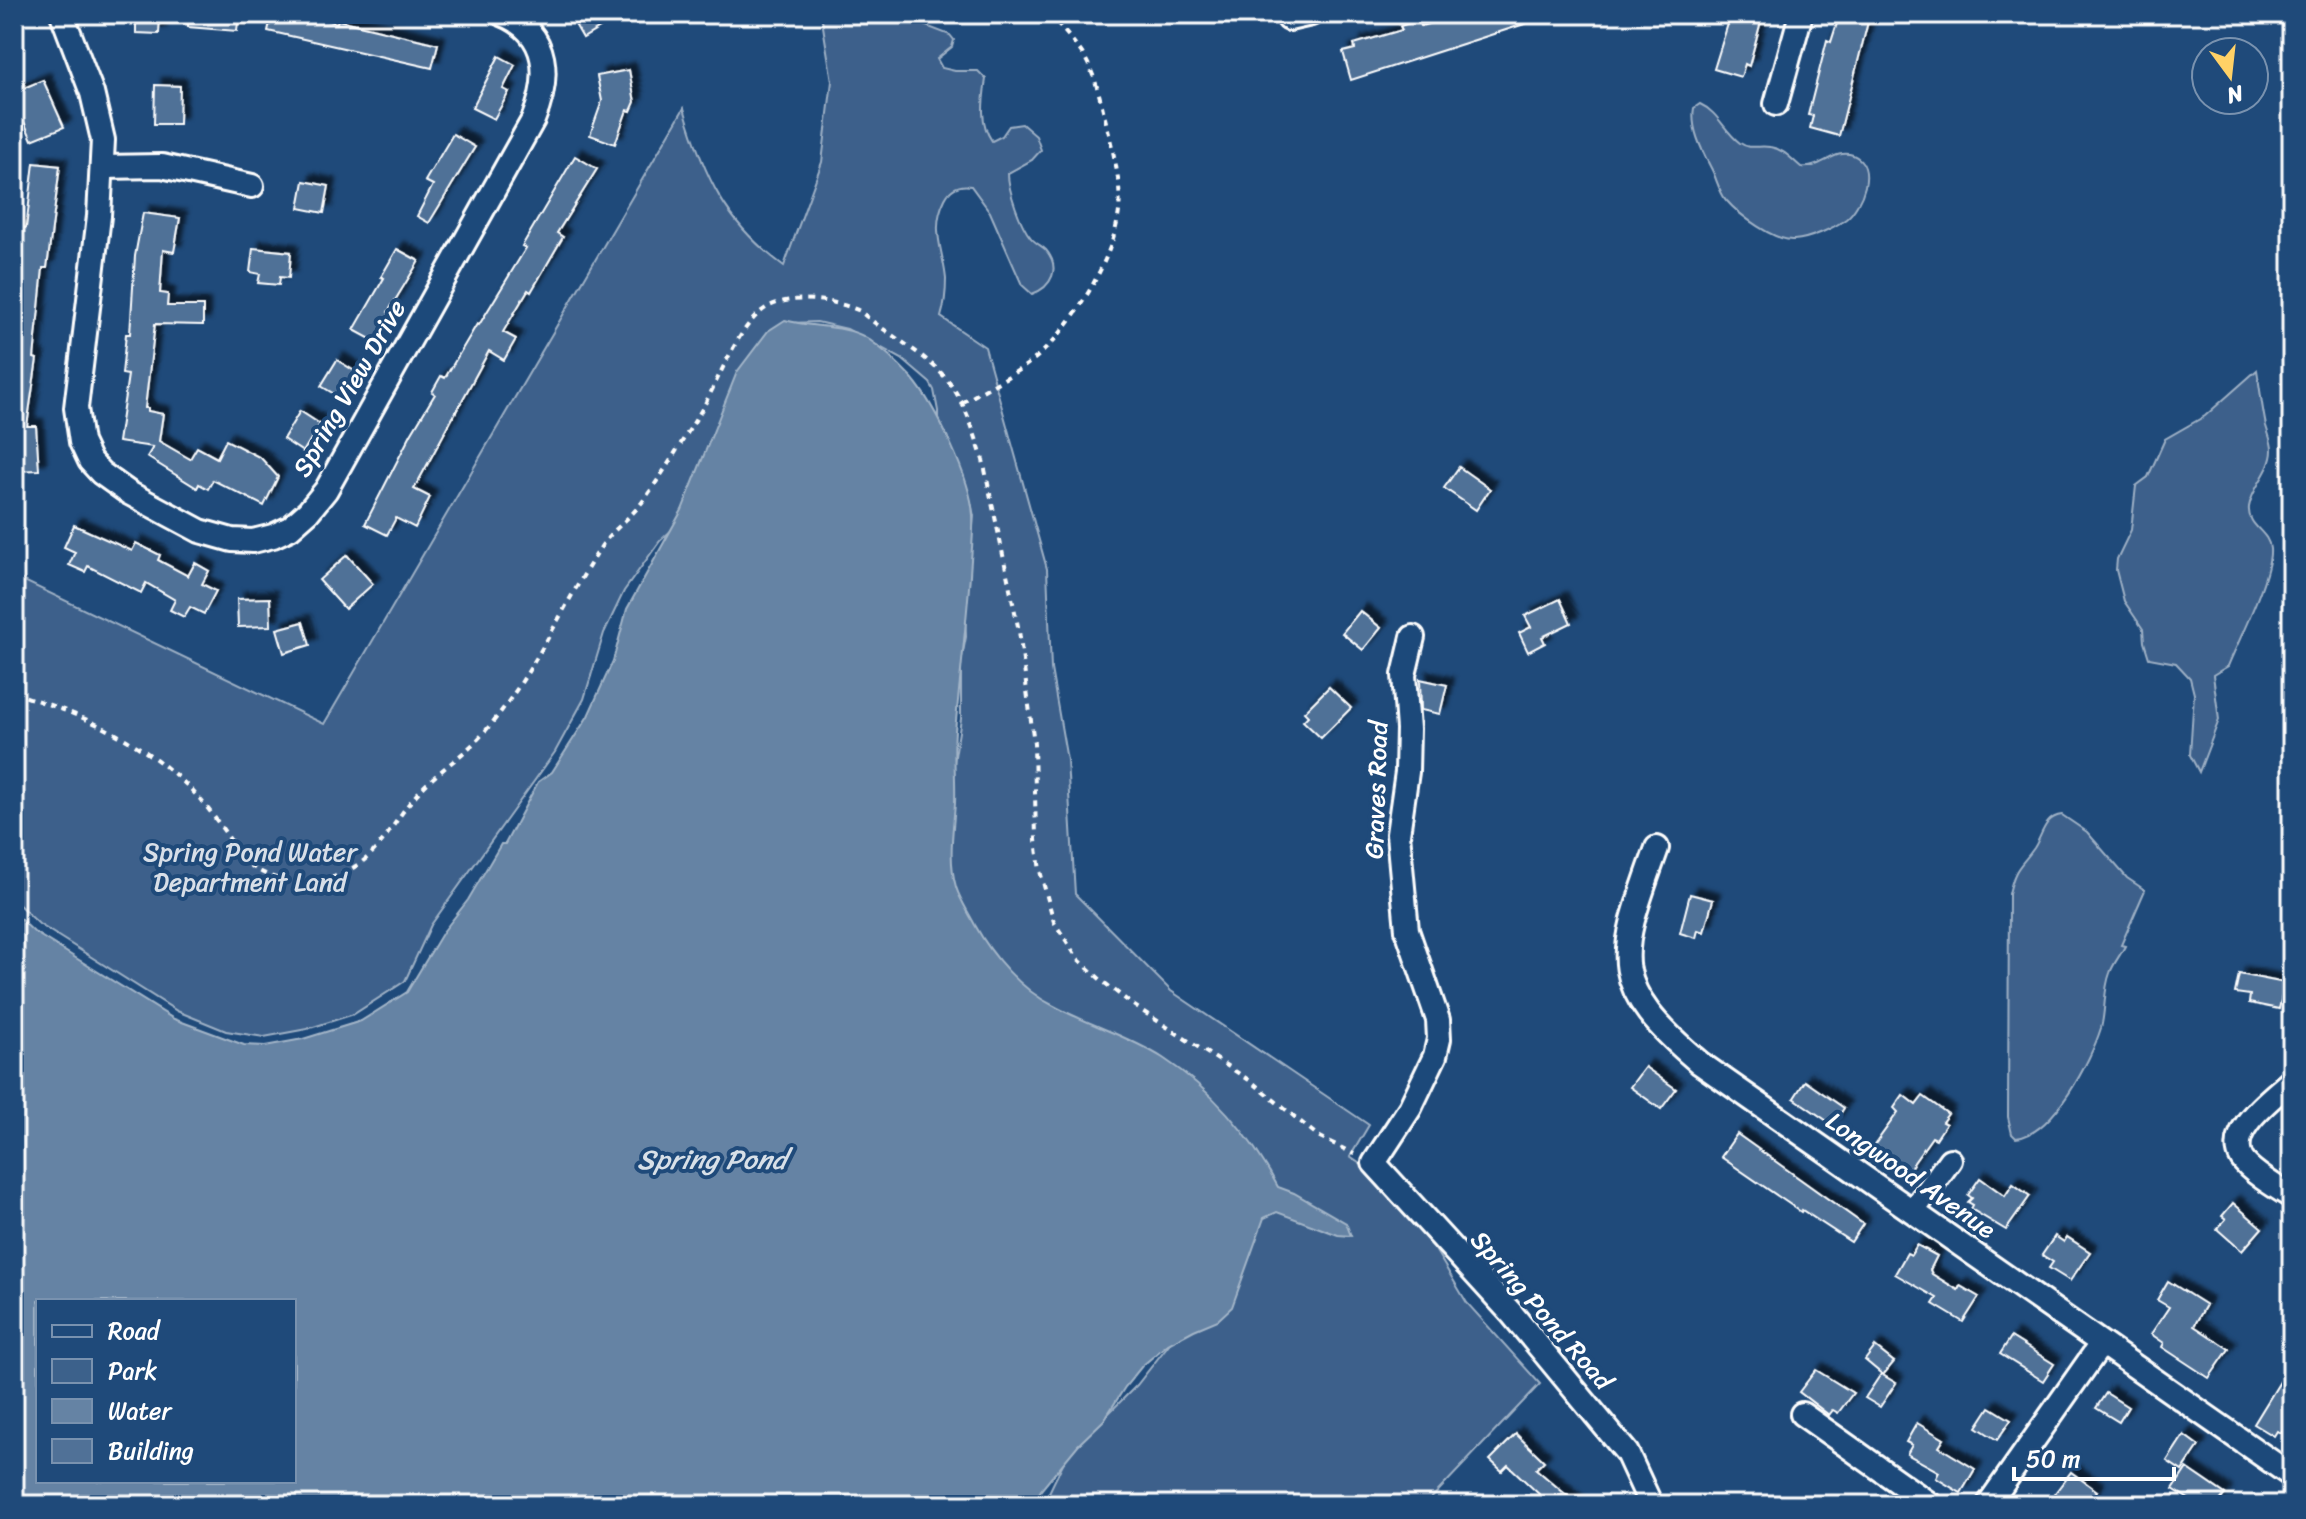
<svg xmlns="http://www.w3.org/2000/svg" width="2306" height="1519" font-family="Sriracha,sans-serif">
	<defs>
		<filter id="shadow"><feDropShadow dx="7" dy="-7" stdDeviation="2" flood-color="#0009"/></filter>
	</defs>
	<rect width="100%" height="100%" fill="#1f4a7a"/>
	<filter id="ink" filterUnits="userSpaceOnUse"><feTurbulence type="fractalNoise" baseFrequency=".0125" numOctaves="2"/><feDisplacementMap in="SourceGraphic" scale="16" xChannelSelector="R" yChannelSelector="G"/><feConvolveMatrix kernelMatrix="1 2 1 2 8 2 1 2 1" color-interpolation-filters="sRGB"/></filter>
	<g filter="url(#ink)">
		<!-- green -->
		<g fill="#3c618b" stroke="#9eb0c5" stroke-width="2">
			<path d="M 821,14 L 895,14 L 950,35 L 954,40 L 952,47 L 937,59 L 942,68 L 955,71 L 978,71 L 986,79 C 983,101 979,122 992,141 L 1002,136 L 1009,126 L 1022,124 L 1036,136 L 1041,150 L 1032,160 L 1008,173 C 1008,190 1020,225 1031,238 C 1035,243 1042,246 1046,250 C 1061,268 1052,287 1032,294 L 1022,285 L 990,212 L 971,186 C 959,184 950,189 945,199 C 930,229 943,249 946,279 C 946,293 945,304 941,317 L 985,347 L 1047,569 L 1051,669 L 1067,760 L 1075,894 L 1171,991 L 1369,1125 L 1350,1157 L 1400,1191 L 1467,1303 L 1540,1384 L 1425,1505 L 1043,1505 L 1067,1455 L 1137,1385 L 1173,1339 L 1001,999 L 949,872 L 948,800 L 961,719 L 961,662 L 966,637 L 965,607 L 974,516 L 970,499 L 938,433 L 938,411 L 934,390 L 930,383 L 902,359 L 847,329 L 817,322 L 790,323 L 710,453 L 676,526 L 660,541 L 624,591 L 604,633 L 584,699 L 555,752 L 431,925 L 405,981 L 354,1014 L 307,1029 L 264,1037 L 226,1031 L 177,1011 L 39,924 L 14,900 L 14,576 L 324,724 L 684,108 C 704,176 725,223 784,266 L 822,162 L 832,81 Z"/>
			<path d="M 1700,104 C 1718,112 1724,131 1740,143 C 1750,150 1759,145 1770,147 C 1784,149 1791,159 1801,167 C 1820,170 1835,148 1853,155 C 1879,166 1861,207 1846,219 C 1834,228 1810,239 1794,240 C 1775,242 1739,215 1726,200 C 1720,193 1717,181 1713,172 C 1704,154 1690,130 1694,108 Z"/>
			<path d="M 2257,370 C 2260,389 2262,407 2266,426 C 2268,433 2272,442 2272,450 C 2272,470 2252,487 2249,507 C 2247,527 2269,531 2270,549 C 2272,574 2239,640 2228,666 L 2213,675 L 2219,720 L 2199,772 L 2190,755 L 2194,694 L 2190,678 L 2176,663 L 2149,658 L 2144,642 L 2143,629 L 2124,601 L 2116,570 L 2117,559 L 2131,530 L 2136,486 L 2148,477 L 2165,439 L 2205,416 Z"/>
			<path d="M 2062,815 L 2087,832 L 2127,878 L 2145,890 L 2121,945 L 2125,946 C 2120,956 2113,964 2110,973 C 2103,991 2106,1010 2101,1028 C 2091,1060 2053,1135 2016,1138 L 2012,1134 L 2008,1117 L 2009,894 C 2015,866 2020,868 2034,848 C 2043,834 2044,817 2062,815 Z"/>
		</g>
		<!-- water -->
		<path fill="#6583a4" stroke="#a3b5c8" stroke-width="2" fill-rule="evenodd" d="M 785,320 C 810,328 844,324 867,338 C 883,349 899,364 912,378 C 935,405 971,479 973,515 C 974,534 971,555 970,575 C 966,627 960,679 955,731 C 953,755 956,779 955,803 C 953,832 948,859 956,887 C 960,900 969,913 975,925 C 992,956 1021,990 1054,1006 C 1089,1025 1129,1036 1163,1058 C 1212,1090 1251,1136 1278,1187 L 1294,1193 L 1346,1223 L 1351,1236 L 1338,1235 L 1277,1212 L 1264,1218 L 1232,1307 L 1218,1320 L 1194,1330 L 1168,1344 L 1142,1366 L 1125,1387 L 1104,1420 L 1078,1445 L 1041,1490 L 1033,1505 L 14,1505 L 14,913 L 34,932 L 174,1019 L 244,1045 L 265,1046 L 303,1039 L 361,1021 L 407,992 L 443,932 L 468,900 L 501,844 L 505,844 L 538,782 L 552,772 L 588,716 L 613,661 L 627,609 L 682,510 L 737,372 L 768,331 ZM 38,1301 L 294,1301 L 294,1481 L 38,1481 Z"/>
		<!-- building -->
		<g fill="#507197" stroke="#fff" stroke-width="2" filter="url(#shadow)">
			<polygon points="136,14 160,14 159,34 136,33"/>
			<polygon points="188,14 239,14 237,31 188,27"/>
			<polygon points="272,14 302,14 337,23 338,20 438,44 432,68 268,31"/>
			<polygon points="569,14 623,14 583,38"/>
			<polygon points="1463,14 1543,14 1543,18 1351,80 1343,52 1355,49 1354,44 1402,30 1400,26 1419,20 1421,26"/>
			<polygon points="1731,14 1763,14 1749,66 1745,64 1741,77 1714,69"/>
			<polygon points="1840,14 1870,14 1839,136 1810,128 1813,116 1808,115 1827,40 1831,42"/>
			<polygon points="499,56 515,65 503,89 509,92 494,119 472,108"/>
			<polygon points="629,70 635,102 631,111 627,110 615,144 590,135 602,101 597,76"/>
			<polygon points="43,80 64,127 32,140 22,117 14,121 14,92"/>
			<polygon points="155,85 180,86 179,124 154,124"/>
			<polygon points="453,134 475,147 429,223 417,216 433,185 425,181"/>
			<polygon points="575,156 597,169 557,233 563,237 531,292 528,290 503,332 516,339 504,360 489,351 414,489 430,497 415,528 396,518 387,535 365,524 411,434 435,394 432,392 441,376 445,378 477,324 479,325 526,248 522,246"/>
			<polygon points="34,163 60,166 47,268 43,268 34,358 37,359 27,426 36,426 39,470 14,471 14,318 15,300 20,300 24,265 24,253 14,252 14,226 26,228"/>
			<polygon points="304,181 329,186 324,213 299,208"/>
			<polygon points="143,213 180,218 174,252 163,250 160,293 168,294 167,306 203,306 203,325 155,324 145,408 148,408 148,411 163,414 159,441 190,459 197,447 217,458 226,440 261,458 278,477 264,506 213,480 208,489 199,484 197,488 147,457 153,447 118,442 128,375 122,374 126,334 130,334 135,256"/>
			<polygon points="253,248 291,252 289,278 280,277 279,285 258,283 260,274 250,272"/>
			<polygon points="397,249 419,261 388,312 392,315 376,342 354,330 384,278 381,277"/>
			<polygon points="337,360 356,372 341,398 321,386"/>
			<polygon points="300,411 320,424 303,452 283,439"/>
			<polygon points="1459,467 1490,489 1476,510 1444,488"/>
			<polygon points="74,525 132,551 136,543 160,555 158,560 188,576 195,563 209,571 202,584 216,591 204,614 190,607 184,617 170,610 175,600 146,583 141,593 88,566 85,572 69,565 75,552 64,547"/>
			<polygon points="347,555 373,584 345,609 319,580"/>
			<polygon points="270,598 271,626 238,627 237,599"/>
			<polygon points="1560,599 1571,623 1542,637 1545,643 1528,652 1519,633 1531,627 1525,616"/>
			<polygon points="1360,611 1381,628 1363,650 1342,633"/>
			<polygon points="303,622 310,645 284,653 277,629"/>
			<polygon points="1420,679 1447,685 1440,714 1421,710"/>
			<polygon points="1329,687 1351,708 1321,738 1303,721 1308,716 1304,712"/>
			<polygon points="1690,894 1713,900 1704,932 1698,930 1696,938 1680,933"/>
			<polygon points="2239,974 2285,983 2279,1009 2249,1003 2250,995 2235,993"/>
			<polygon points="1645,1067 1676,1089 1661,1109 1630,1087"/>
			<polygon points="1805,1081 1844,1108 1833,1125 1794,1098"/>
			<polygon points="1903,1095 1916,1105 1923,1096 1948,1114 1942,1122 1946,1124 1936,1139 1932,1137 1905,1175 1870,1151 1898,1112 1894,1108"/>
			<polygon points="1737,1134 1863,1224 1851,1242 1802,1210 1801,1212 1721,1157"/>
			<polygon points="1980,1178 2005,1196 2013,1184 2030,1196 2006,1230 1971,1209 1973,1205 1968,1202 1972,1198 1968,1195"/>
			<polygon points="2233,1203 2262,1228 2242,1251 2217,1229 2226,1219 2222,1216"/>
			<polygon points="2055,1236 2064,1242 2067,1237 2090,1252 2070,1281 2049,1268 2053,1262 2042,1255"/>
			<polygon points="1917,1245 1937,1256 1930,1270 1932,1274 1958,1290 1960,1286 1979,1297 1963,1322 1933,1304 1937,1298 1895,1274 1907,1253 1911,1255"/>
			<polygon points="2168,1281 2206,1305 2194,1326 2229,1349 2209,1378 2162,1347 2164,1343 2151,1334 2169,1307 2157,1300"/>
			<polygon points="2011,1337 2054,1364 2043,1381 2000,1354"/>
			<polygon points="1875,1347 1894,1362 1883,1375 1865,1360"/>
			<polygon points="2292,1362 2292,1416 2281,1433 2277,1431 2274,1436 2254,1424"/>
			<polygon points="1816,1370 1853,1393 1838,1413 1833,1410 1829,1415 1799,1392"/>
			<polygon points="1881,1374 1896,1383 1880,1407 1865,1398"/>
			<polygon points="2106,1393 2128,1407 2119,1422 2096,1408"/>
			<polygon points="1990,1407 2011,1420 1997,1440 1977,1427"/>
			<polygon points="1917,1423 1944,1439 1939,1447 1975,1469 1961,1493 1936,1478 1939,1472 1907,1454 1912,1445 1906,1442"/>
			<polygon points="1516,1434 1544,1461 1536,1469 1578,1505 1535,1505 1542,1497 1508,1465 1502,1471 1490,1460"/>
			<polygon points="2184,1435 2199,1446 2182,1471 2167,1461"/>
			<polygon points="2187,1468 2225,1494 2217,1505 2198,1505 2173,1489"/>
			<polygon points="2071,1472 2097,1491 2087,1505 2071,1505 2055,1493"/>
		</g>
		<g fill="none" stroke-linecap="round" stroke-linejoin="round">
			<!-- street casing -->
			<g stroke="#fff" stroke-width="28">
				<g id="street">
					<path d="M 62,14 L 92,93 L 103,140 L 99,216 L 76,408 L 81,442 L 90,461 L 101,473 L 129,493 L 200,531 L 232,540 L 253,541 L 273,536 L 290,528 L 308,512 L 326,490 L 533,120 C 550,79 551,33 502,14"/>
					<polyline points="1289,19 1311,14"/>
					<polyline points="1776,104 1801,14"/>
					<polyline points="103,167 162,166 252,186"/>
					<polyline points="1413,637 1404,675 1408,729 1407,772 1398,834 1407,930 1438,1020 1439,1039 1435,1056 1410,1108 1374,1163 1512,1314 1627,1453 1651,1505"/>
					<path d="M 1657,848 C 1618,957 1605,983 1700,1063 L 2292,1476"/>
					<path d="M 2292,1080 C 2274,1097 2225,1130 2242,1159 C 2249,1171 2279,1189 2292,1197"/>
					<polyline points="1913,1211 1950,1160"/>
					<polyline points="1802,1414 1931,1505"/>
					<polyline points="1988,1505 2101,1344"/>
				</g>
			</g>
			<!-- path -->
			<g stroke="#fff" stroke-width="4" stroke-dasharray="6 6" stroke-linecap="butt">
				<path d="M 962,403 C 983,390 1005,379 1025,366 C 1066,339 1110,266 1118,218 C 1123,192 1115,160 1109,134 C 1102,108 1098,81 1085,58 C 1075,42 1061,29 1051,14"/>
				<path d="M 14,693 C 84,715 148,742 199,798 C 216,817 230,841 246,862 C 278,888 324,888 359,864 C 383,848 397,816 416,795 C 438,770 467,754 487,729 C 533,675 561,609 599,550 C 610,531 630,519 643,501 C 663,474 681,443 699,414 C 718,384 736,327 766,308 C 790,293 836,300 860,311 C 885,333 916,348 939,371 C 963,394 973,429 983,460 L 1019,631 L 1034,743 L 1036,840 L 1040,871 L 1054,922 L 1078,959 L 1101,980 L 1133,1005 L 1252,1082 L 1318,1136 L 1354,1154"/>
			</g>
			<!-- street -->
			<use href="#street" stroke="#1f4a7a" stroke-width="22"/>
		</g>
	</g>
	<g text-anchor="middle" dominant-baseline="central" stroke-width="8" stroke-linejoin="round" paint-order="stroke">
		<!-- street labels -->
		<g font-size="26" fill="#fff" stroke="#1f4a7a">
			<text transform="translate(349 388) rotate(-60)">Spring View Drive</text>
			<text transform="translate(1376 790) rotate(-88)">Graves Road</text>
			<text transform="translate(1911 1175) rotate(35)">Longwood Avenue</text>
			<text transform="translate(1542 1310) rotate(49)">Spring Pond Road</text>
		</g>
		<!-- park labels -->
		<g font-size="26" fill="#d8dfe8" stroke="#1f4a7a">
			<text x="250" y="852">Spring Pond Water<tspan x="250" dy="30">Department Land</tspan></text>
		</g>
		<!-- water labels -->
		<g font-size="28" font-style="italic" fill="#d8e0e8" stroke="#1f4a7a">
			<text x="712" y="1159">Spring Pond</text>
		</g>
	</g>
	<!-- margin -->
	<rect width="2306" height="1519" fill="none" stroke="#1f4a7a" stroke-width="48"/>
	<rect x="24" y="24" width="2258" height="1471" fill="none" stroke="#fff" stroke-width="3" filter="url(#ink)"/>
	<!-- legend -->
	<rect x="36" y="1299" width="260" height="184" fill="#1f4a7a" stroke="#7992af" stroke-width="2"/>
	<rect x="52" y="1325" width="40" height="12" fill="#1f4a7a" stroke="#7992af" stroke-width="2"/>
	<text x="108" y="1339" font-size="24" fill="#ffffff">Road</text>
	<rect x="52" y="1359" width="40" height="24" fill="#3c618b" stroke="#7992af" stroke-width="2"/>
	<text x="108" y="1379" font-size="24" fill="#ffffff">Park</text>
	<rect x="52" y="1399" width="40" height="24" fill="#6583a4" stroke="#7992af" stroke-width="2"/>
	<text x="108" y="1419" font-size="24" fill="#ffffff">Water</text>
	<rect x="52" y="1439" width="40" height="24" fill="#507197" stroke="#7992af" stroke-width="2"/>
	<text x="108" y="1459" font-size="24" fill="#ffffff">Building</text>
	<!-- north arrow -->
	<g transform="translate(2230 76) rotate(165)"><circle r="38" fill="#1f4a7a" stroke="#7992af" stroke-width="2"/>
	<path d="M0-6L14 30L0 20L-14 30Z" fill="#ffd166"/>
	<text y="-12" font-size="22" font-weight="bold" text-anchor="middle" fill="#ffffff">N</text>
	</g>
	<!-- scale -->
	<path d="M2014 1467v12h160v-12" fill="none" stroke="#ffffff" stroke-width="4"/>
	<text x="2026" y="1467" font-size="24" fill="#ffffff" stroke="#1f4a7a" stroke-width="6" paint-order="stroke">50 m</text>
</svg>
